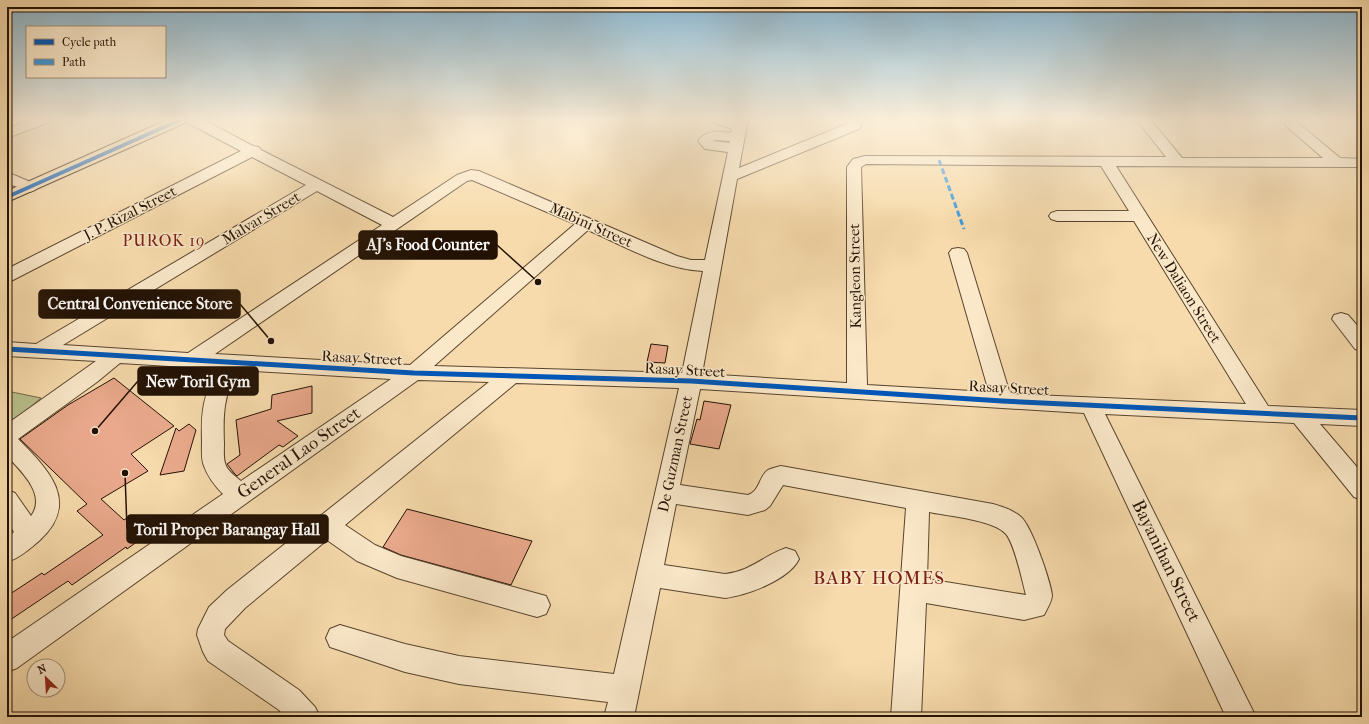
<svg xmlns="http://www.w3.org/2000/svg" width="1369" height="724" font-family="'IM FELL French Canon',serif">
	<rect width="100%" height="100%" fill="#f7dbac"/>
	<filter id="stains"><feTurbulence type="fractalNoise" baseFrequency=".005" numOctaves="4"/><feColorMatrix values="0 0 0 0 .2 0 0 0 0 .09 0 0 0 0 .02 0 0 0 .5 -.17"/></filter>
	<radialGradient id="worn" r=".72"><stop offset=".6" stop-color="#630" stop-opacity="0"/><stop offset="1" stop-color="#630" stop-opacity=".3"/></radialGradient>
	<!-- green -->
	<polygon fill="#bac18c" stroke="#6e6a48" points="7,391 41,398 7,427"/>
	<!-- building -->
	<g fill="#eaa98c" stroke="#231204">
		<polygon points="651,344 668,346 665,363 647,362"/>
		<polygon points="114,378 174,426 131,454 148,471 101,499 124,520 131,515 148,534 127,549 126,547 72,585 68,581 7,622 7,596 42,573 44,575 103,535 77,511 87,504 20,439 68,405"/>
		<polygon points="312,386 312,413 277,421 298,436 283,447 279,445 237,476 234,473 227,464 240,455 236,420 271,409 272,395"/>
		<polygon points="704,401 731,405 719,449 690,444 697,419 700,420"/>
		<polygon points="189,424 196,430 184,471 160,475 176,428 179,431"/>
		<polygon points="407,509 532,541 511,585 401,555 383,547"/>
	</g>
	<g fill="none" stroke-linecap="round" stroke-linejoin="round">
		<!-- minor casing -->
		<g stroke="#58442e" stroke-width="2">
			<g id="minor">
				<polygon points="32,119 51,119 50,122 7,138 7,129"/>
				<path d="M 185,119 L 202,119 L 253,146 L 259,147 L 261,150 L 393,217 L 457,175 L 471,170 L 479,171 L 677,256 L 691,260 L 705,260 L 728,152 L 705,149 L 698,141 C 706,130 719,131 731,133 L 732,129 L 713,122 L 712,119 L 748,119 L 739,168 L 849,123 L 854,122 L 859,123 L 861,126 L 859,129 L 737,179 L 702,374 L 847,383 L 847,167 L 853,159 L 865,156 L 1166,157 L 1136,119 L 1150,119 L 1182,158 L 1323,158 L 1285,125 L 1287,122 L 1292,121 L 1297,122 L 1340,158 L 1362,159 L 1362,167 L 1116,166 L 1268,406 L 1362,410 L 1362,426 L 1320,424 L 1362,473 L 1362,500 L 1354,497 L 1294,423 L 1105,414 L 1256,717 L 1226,717 L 1084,413 L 700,389 L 680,485 L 748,495 C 760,491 759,476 768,470 C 772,468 777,467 781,466 L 993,504 C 1003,507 1013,510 1021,517 C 1032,527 1050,580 1052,595 C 1052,601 1047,609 1044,615 L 1024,620 L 926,603 L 921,717 L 891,717 L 906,508 L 783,485 L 770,506 L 765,510 L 748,515 L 676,504 L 664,565 L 725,574 C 751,571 763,556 786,548 L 795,551 L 799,559 C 789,580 747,595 725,598 L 660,588 L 634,717 L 604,717 L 608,702 L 459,684 L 405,672 L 330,647 L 326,638 L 330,629 L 340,625 L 405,644 L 459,656 L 614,674 L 679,388 L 516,383 L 345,525 L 375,545 L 401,556 L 546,596 L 550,605 L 546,614 L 537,617 L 397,578 L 357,561 L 327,540 L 245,608 L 225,629 L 224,635 L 228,641 L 299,690 L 315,707 L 320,717 L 285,717 L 279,710 L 208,661 L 203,652 L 197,635 L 198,629 L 209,607 L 227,590 L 489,382 L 418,380 L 17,668 L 7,672 L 7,642 L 223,494 C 215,486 208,477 204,466 C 201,459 202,450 202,442 C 201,412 203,395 218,369 L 120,363 L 97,382 L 18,439 C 48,469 81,502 40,540 C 30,549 19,558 7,562 L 7,537 L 14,532 L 7,520 L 7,490 L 15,493 L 31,516 C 47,495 21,471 7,456 L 7,424 L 96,361 L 7,356 L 7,342 L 36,344 L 306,185 L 252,157 L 13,280 L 7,282 L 7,269 L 241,151 L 186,122 ZM 715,140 L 730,141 L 729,143 L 713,141 ZM 866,164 L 1101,166 L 1129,211 L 1057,211 L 1051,213 L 1049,216 L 1051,219 L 1057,221 L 1134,221 L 1246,404 L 1010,394 L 967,253 L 964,249 L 958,248 L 952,249 L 949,253 L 989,392 L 867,385 L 861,167 ZM 472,180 L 575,224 L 410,365 L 215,354 L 467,181 ZM 317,191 L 382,225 L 188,353 L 63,345 ZM 588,230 C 624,246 663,269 703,271 L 682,373 L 434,366 ZM 238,370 L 391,379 L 241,481 C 236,477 229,472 226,466 C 223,459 224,451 224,444 C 223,417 223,394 238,370 ZM 929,512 C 948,516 994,520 1006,534 C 1015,545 1022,580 1026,595 L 927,579 Z"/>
				<polygon points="7,172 35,184 38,187 35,190 30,192 25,190 7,183"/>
				<polygon points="1341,313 1348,315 1362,331 1362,351 1355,349 1332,319 1334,315"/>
			</g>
		</g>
		<!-- highway casing -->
		<g stroke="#231204" stroke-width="2">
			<polygon id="highway" points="169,119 189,119 187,122 7,202 7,191"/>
		</g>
		<!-- minor -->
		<use href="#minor" fill="#fae8c9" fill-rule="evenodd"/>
		<!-- highway -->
		<use href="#highway" fill="#f7dbac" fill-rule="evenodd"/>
		<!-- quiet -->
		<polyline stroke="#3c9add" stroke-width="3" stroke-dasharray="6 3" stroke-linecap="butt" points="939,160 964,229"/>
		<!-- cycleway-far1 casing -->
		<g stroke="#fae8c9" stroke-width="6">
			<polyline id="cycleway-far1" points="7,197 182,119"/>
		</g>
		<!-- cycleway casing -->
		<g stroke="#fae8c9" stroke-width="8">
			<polyline id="cycleway" points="7,349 414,373 691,381 1002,401 1362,418"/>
		</g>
		<!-- cycleway-far1 -->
		<use href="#cycleway-far1" stroke="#0057b8" stroke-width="4"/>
		<!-- cycleway -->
		<use href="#cycleway" stroke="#0057b8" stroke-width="5"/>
	</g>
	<!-- sky -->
	<linearGradient id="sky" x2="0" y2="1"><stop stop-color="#8ab7d1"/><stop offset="0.54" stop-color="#fbefda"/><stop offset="1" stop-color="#fbefda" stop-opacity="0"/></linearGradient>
	<rect width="1369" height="221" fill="url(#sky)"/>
	<g text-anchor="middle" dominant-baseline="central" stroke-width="3" stroke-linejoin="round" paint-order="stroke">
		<!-- street labels -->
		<g font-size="15" fill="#231204" stroke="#fae8c9">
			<text transform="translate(130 213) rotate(-27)">J. P. Rizal Street</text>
			<text transform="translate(261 218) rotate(-31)">Malvar Street</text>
			<text transform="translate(591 225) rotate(24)">Mabini Street</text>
			<text transform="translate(855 276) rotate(-91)">Kangleon Street</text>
			<text transform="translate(1184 288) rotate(58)">New Daliaon Street</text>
			<text transform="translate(362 358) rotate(3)">Rasay Street</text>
			<text transform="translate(685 370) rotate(3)">Rasay Street</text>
			<text transform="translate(1009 388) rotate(3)">Rasay Street</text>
			<text transform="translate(675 454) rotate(-78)">De Guzman Street</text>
		</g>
		<!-- neighbourhood labels -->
		<g font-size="16" letter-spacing="1" fill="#7a1f14" stroke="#fae8c9">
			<text x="164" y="240">PUROK 19</text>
		</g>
		<!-- near-street labels -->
		<g font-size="18" fill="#231204" stroke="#fae8c9">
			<text transform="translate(299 453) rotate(-35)">General Lao Street</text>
			<text transform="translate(1166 561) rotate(64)">Bayanihan Street</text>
		</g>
		<!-- near-neighbourhood labels -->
		<g font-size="19" letter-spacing="1" fill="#7a1f14" stroke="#fae8c9">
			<text x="879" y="578">BABY HOMES</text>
		</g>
	</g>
	<!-- callouts -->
	<path fill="none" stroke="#231204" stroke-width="1.5" d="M538 282L497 245M271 341L240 304M95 431L138 381M125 473L127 529"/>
	<g fill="#231204" stroke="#fae8c9" stroke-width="1.5">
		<circle cx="538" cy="282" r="4"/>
		<circle cx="271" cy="341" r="4"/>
		<circle cx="95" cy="431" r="4"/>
		<circle cx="125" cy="473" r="4"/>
	</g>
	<g fill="#231204" stroke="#231204" stroke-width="1.5">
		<rect x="359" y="231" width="138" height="28" rx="4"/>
		<rect x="39" y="290" width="201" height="28" rx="4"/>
		<rect x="138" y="367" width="120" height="28" rx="4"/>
		<rect x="127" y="515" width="201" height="28" rx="4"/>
	</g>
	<g font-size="16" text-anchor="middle" font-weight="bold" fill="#fff">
		<text x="428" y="250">AJ's Food Counter</text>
		<text x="140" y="309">Central Convenience Store</text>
		<text x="198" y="387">New Toril Gym</text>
		<text x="227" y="535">Toril Proper Barangay Hall</text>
	</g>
	<!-- margin -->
	<rect width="1369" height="724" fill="none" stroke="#f7dbac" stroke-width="24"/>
	<rect x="8" y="8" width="1353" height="708" fill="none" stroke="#231204" stroke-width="2"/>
	<rect x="12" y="12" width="1345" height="700" fill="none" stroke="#231204"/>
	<!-- legend -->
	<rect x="26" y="26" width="140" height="52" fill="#fae8c9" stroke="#a4927a"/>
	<rect x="34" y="39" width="20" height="6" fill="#0057b8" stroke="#a4927a"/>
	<text x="62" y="46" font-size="12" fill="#231204">Cycle path</text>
	<rect x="34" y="59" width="20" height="6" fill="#3c9add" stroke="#a4927a"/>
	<text x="62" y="66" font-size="12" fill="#231204">Path</text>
	<!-- north arrow -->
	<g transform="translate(46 678) rotate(335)"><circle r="19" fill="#fae8c9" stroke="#a4927a"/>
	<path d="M0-3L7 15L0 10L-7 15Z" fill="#8f2418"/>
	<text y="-6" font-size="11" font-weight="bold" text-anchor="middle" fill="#231204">N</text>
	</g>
	<rect width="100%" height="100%" filter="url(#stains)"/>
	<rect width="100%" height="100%" fill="url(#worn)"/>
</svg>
